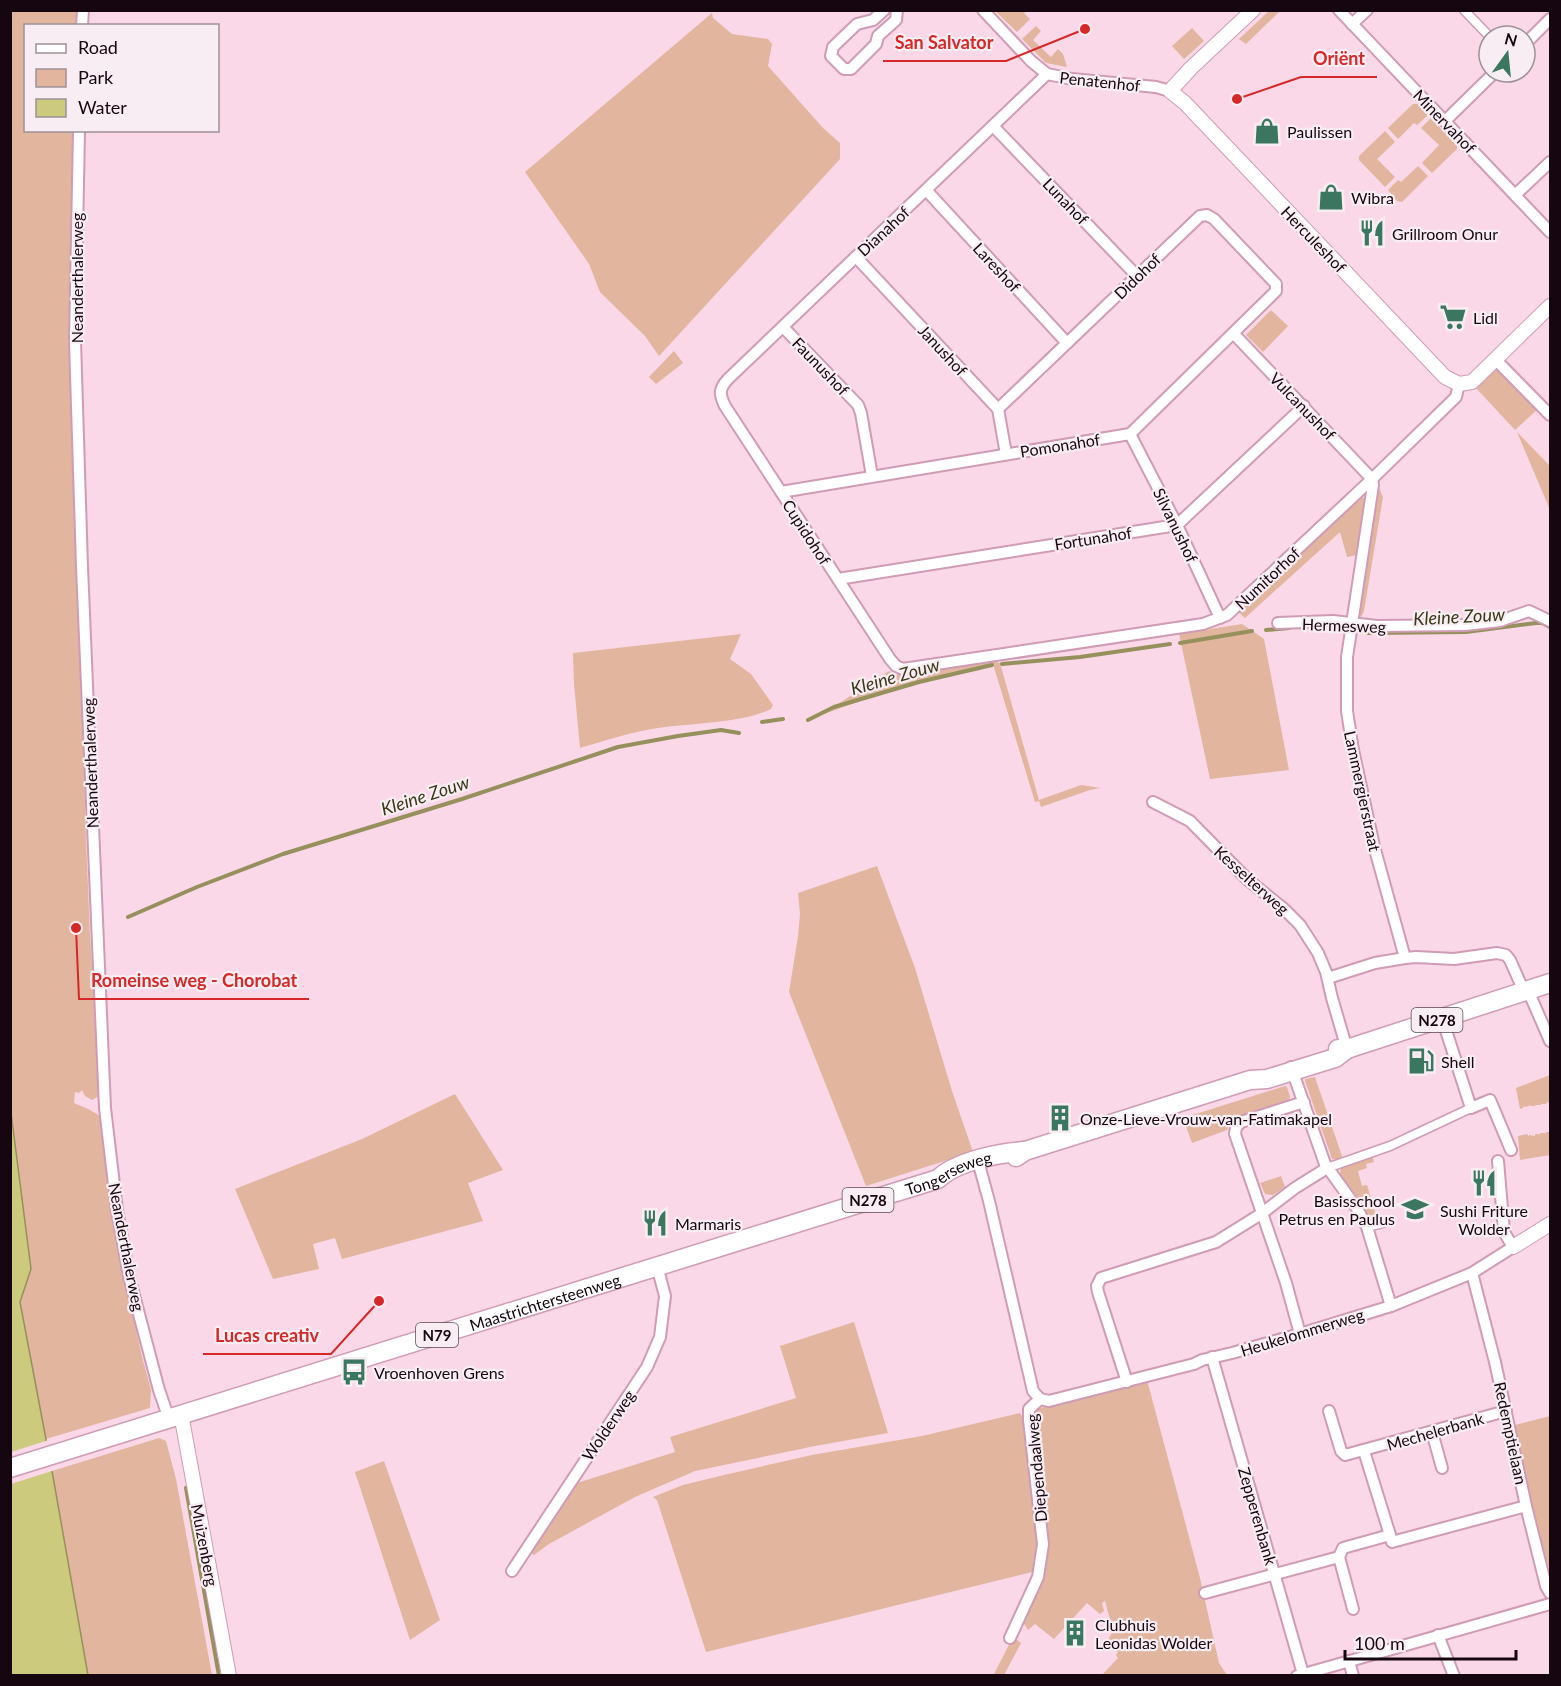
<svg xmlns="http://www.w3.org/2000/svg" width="1561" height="1686" font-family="Lato,sans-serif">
	<rect width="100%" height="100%" fill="#fad8e8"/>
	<!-- green -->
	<g fill="#e2b59f">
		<polygon points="10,11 80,11 79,25 26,26 26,130 76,131 73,359 86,840 90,935 101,1091 99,1096 92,1100 85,1096 82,1090 79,1093 75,1092 74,1103 88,1109 102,1117 113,1215 141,1353 151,1390 150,1408 46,1439 20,1302 31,1269 10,1105"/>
		<polygon points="995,11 1027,11 1024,13 1030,19 1017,32"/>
		<polygon points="1269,11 1280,11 1246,44 1239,39"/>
		<polygon points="712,13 713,18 732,34 768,39 772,44 768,66 823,128 840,143 840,159 659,356 645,336 600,292 589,264 525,172"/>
		<polygon points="1036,26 1041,31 1033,40 1051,57 1058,49 1063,54 1067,67 1046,63 1022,39"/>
		<polygon points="1192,28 1204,41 1184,59 1172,46"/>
		<polygon points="1413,104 1418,104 1428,115 1417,125 1414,123 1398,139 1388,128"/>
		<polygon points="1431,118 1457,146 1457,149 1432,173 1422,163 1439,145 1421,128"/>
		<polygon points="1385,131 1395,142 1377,159 1395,177 1385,187 1359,160 1359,156"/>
		<polygon points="1418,166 1428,176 1402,202 1397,201 1388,190 1398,180 1401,182"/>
		<polygon points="1271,310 1288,326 1263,352 1246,335"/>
		<polygon points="674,351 683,363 656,384 649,377"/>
		<polygon points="1498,367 1538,409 1515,430 1476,388"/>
		<polygon points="1517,432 1550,466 1550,510"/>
		<polygon points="1379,488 1383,497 1364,611 1361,618 1359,609"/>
		<polygon points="1360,495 1367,501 1357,555 1347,557 1340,532 1245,618 1236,610"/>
		<polygon points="1242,624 1264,639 1289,770 1210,779 1179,634"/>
		<path d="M 741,634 L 730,659 L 751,674 L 773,705 L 771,709 C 741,724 687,723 652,729 C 627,733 604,741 580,748 L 574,684 L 573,653 Z"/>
		<polygon points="990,660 1000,663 1039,800 1081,785 1100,788 1090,790 1041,807 1039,801 1035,802 993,664 900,687 821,715 889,671 896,675"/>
		<polygon points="877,866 915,968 952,1091 973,1152 866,1186 789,992 798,936 800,914 798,893"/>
		<polygon points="1550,1075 1550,1103 1547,1102 1546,1104 1542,1104 1541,1103 1541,1105 1536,1105 1536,1104 1535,1106 1531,1106 1530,1105 1529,1106 1525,1107 1524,1106 1523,1108 1520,1109 1516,1088"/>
		<polygon points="1315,1077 1343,1159 1338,1160 1332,1159 1305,1081 1305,1079"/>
		<polygon points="1285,1086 1287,1087 1290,1097 1289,1100 1237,1118 1232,1120 1227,1130 1192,1143 1183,1118"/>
		<polygon points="455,1094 503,1170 468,1183 483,1221 342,1259 335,1238 313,1244 319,1269 273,1279 235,1189 362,1139"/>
		<polygon points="1546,1132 1550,1132 1550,1155 1520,1160 1518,1136 1527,1134 1529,1137 1529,1135 1535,1136 1535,1134 1539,1134 1540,1135 1540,1133 1545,1133 1546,1134"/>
		<polygon points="1372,1156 1374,1162 1366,1164 1367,1168 1358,1171 1362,1186 1367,1185 1378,1222 1373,1224 1361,1203 1362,1202 1360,1198 1358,1198 1340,1174 1341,1167"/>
		<polygon points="1281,1176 1285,1187 1273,1195 1265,1194 1260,1183"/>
		<polygon points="854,1322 888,1433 815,1446 695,1471 635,1497 549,1544 534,1555 529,1551 574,1484 675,1452 670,1437 796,1398 780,1346"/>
		<polygon points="1147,1380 1200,1578 1219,1663 1227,1675 1102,1675 1118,1658 1116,1655 1118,1652 1107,1642 1113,1631 1105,1601 1102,1603 1104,1611 1100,1614 1087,1603 1054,1639 1035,1624 1028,1630 1023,1622 1043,1569 1033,1415 1036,1409"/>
		<polygon points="1020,1413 1024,1419 1039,1547 1036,1571 706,1652 657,1500 653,1497 683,1485 724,1475 812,1455 922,1436"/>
		<polygon points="1550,1416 1550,1573 1533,1509 1515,1425"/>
		<polygon points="159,1438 166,1441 176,1479 212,1675 88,1675 52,1471"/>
		<polygon points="384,1461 440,1620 410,1640 355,1472"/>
		<polygon points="1013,1637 1021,1643 1004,1675 993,1676"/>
	</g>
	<!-- water -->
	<polygon fill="#cccb7d" stroke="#95905c" stroke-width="1.5" points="10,1105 31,1269 20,1302 52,1471 88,1675 11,1675"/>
	<!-- pier -->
	<polygon fill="#fad8e8" points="49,1440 55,1470 11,1484 11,1452"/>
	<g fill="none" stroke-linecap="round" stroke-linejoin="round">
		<!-- stream -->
		<g stroke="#95905c" stroke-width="4">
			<polyline points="1266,630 1289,628"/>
			<polyline points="1368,633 1466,632 1536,623 1542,623 1550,627"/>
			<polyline points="1180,643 1252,631"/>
			<polyline points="1002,664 1080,657 1170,644"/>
			<polyline points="808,720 834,707 919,682 992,665"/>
			<polyline points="762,722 783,719"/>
			<polyline points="128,917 197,887 283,854 462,799 618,747 678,736 721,730 739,733"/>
			<polyline points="186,1488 219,1676"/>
		</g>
		<!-- pedestrian casing -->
		<g stroke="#cf9bb5" stroke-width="11">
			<g id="pedestrian">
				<polyline points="1464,10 1489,36"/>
				<polyline points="1327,1168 1390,1146 1471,1108"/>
				<polyline points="1367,1227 1383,1223"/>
			</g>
		</g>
		<!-- minor casing -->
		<g stroke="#cf9bb5" stroke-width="14">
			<g id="minor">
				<polyline points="884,10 873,20 857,24 833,47 831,56 844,69 851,69 876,44 878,36 896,20 897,10"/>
				<polyline points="983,10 1031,61 1047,74 1072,79 1156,87 1170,91"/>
				<polyline points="1339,10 1550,232"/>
				<polyline points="1352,24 1367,10"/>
				<polyline points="82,26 83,10"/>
				<polyline points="1525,44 1550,19"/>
				<path d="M 1047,74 L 728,379 C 719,389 719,394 725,406 L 890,659 L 896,666 L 903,669 L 1203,624 L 1227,615 L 1372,479 L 1456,397 L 1459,384"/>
				<polyline points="1445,121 1495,72"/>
				<polyline points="993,126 1137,276"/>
				<polyline points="79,130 75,341 82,567 105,1108 117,1210 129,1276 159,1390 169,1419"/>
				<polyline points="927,191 1067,343"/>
				<polyline points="1515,195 1550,162"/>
				<polyline points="856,257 998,409 1006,454"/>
				<polyline points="783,327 858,405 861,413 872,476"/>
				<polyline points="1234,334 1372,479 1373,485 1347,657 1347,711 1353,750 1374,846 1405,958"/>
				<polyline points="1496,360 1550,415"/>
				<polyline points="1130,434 1177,525 1220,618"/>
				<polyline points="781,492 1130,434 1276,291 1276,284 1214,219 1207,215 1200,216 998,409"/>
				<polyline points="838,579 1177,525 1304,406"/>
				<polyline points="1278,623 1333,621 1377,626 1465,625 1500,621 1529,611 1550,621"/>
				<polyline points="1153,802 1190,821 1248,880 1284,909 1300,925 1318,953 1326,972 1332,998 1347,1049"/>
				<polyline points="1328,978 1375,963 1405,958 1416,957 1454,959 1497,953 1506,955 1510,960 1522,987 1530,995 1550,1041"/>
				<polyline points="1442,1018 1471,1108 1490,1100 1511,1150"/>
				<polyline points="1291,1067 1325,1164 1358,1210 1367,1227 1391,1306"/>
				<polyline points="978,1161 989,1201 1033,1391 1040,1399"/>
				<polyline points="1472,1273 1495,1362 1526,1506 1546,1586 1550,1593"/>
				<polyline points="1300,1334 1286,1283 1235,1134 1236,1127 1241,1122 1304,1102"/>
				<polyline points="1212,1357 1303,1674 1302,1676"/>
				<polyline points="1127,1382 1098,1292 1097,1286 1101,1278 1216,1242 1261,1214 1295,1188 1327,1168"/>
				<polyline points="1040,1399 1049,1401 1194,1364 1202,1360 1232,1353 1300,1334 1391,1306 1472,1273 1513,1247 1504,1232 1498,1161"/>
				<polyline points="1329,1411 1341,1451 1345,1455 1506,1411"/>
				<polyline points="1432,1432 1442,1468"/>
				<polyline points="1364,1451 1390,1535"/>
				<polyline points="512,1571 647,1367 660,1337 665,1296 657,1266"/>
				<polyline points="1205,1593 1339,1557"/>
				<polyline points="1353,1609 1339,1557 1343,1548 1390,1535 1392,1542 1526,1506"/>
				<polyline points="1438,1635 1454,1676"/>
				<polyline points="1010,1638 1038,1577 1043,1544 1029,1420 1029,1409 1040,1399"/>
				<polyline points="1349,1661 1353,1676"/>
				<polyline points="1297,1676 1550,1604"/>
			</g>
		</g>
		<!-- tertiary casing -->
		<g stroke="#cf9bb5" stroke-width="16">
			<g id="tertiary">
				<polyline points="1253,10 1191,68 1170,91 1185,103 1445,377 1459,384 1472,382 1550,306"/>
				<polyline points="1513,1247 1550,1224"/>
				<polyline points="181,1414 229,1676"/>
			</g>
		</g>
		<!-- primary casing -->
		<g stroke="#cf9bb5" stroke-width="21">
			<g id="primary">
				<polyline points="1338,1049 1347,1049 1550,983"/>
				<polyline points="1016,1157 1025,1151 1250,1080 1267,1079 1335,1058 1347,1049"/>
				<path id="s1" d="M 10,1468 L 938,1179 C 957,1161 999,1153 1025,1151"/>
			</g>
		</g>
		<!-- pedestrian -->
		<use href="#pedestrian" stroke="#fff" stroke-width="8"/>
		<!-- minor -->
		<use href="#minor" stroke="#fff" stroke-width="10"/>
		<!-- tertiary -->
		<use href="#tertiary" stroke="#fff" stroke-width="14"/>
		<!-- primary -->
		<use href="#primary" stroke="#fff" stroke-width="18"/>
	</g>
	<!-- icons -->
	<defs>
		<g id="shop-bare" transform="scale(2.07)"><path d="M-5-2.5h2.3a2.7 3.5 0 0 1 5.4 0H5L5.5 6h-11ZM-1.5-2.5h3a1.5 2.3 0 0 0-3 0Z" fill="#3a7660" stroke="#f8edf2" stroke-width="2.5" paint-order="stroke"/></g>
		<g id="restaurant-bare" transform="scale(2.07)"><path d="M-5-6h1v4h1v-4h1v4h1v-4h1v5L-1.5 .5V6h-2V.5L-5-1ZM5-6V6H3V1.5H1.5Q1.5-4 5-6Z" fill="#3a7660" stroke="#f8edf2" stroke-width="2.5" paint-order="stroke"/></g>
		<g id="supermarket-bare" transform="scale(2.07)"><path d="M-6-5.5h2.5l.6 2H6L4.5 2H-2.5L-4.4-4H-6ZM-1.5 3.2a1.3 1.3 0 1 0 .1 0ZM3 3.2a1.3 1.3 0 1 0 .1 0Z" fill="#3a7660" stroke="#f8edf2" stroke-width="2.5" paint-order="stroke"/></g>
		<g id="fuel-bare" transform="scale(2.07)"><path d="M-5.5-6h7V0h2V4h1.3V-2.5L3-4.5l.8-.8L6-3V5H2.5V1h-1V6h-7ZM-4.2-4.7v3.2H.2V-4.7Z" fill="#3a7660" stroke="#f8edf2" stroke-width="2.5" paint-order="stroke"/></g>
		<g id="building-bare" transform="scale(2.07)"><path d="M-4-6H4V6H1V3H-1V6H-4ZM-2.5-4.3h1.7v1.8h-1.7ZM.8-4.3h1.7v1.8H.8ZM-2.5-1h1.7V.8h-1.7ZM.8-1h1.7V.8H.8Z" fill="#3a7660" stroke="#f8edf2" stroke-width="2.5" paint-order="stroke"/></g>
		<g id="school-bare" transform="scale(2.07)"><path d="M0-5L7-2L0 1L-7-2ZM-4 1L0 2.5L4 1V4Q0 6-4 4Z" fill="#3a7660" stroke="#f8edf2" stroke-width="2.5" paint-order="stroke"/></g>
		<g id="bus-bare" transform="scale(2.07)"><path d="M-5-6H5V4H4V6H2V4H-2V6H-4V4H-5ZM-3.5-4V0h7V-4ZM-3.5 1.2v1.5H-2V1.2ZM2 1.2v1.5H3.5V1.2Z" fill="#3a7660" stroke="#f8edf2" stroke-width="2.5" paint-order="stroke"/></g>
	</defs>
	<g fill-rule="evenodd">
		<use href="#shop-bare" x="1267" y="131"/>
		<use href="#shop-bare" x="1331" y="197"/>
		<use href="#restaurant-bare" x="1372" y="233"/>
		<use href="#supermarket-bare" x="1453" y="317"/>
		<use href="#fuel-bare" x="1421" y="1061"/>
		<use href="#building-bare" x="1060" y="1118"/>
		<use href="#restaurant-bare" x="1484" y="1183"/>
		<use href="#school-bare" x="1415" y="1209"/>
		<use href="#restaurant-bare" x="655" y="1223"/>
		<use href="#bus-bare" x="354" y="1372"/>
		<use href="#building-bare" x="1075" y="1633"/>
	</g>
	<g text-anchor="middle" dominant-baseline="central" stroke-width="4.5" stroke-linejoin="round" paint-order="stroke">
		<!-- shield labels -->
		<g fill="#f8edf2" stroke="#5a4b53" stroke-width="1.5">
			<rect x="1411.5" y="1008" width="51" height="24" rx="4.5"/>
			<rect x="842.5" y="1188" width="51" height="24" rx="4.5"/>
			<rect x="416" y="1323" width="42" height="24" rx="4.5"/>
		</g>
		<g font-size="15" font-weight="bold" fill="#16060f">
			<text x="1437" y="1020">N278</text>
			<text x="868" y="1200">N278</text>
			<text x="437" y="1335">N79</text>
		</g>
		<!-- street labels -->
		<g font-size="16" fill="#16060f" stroke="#f8edf2">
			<text transform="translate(1100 81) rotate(6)">Penatenhof</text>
			<text transform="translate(1445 121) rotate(46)">Minervahof</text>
			<text transform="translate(1066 201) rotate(46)">Lunahof</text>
			<text transform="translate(883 231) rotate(-43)">Dianahof</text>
			<text transform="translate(1314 239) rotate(46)">Herculeshof</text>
			<text transform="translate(997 267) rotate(47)">Lareshof</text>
			<text transform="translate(1137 276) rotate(-44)">Didohof</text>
			<text transform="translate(76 278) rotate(-90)">Neanderthalerweg</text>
			<text transform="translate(943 350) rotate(47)">Janushof</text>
			<text transform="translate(821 366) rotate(46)">Faunushof</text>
			<text transform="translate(1303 406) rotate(46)">Vulcanushof</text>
			<text transform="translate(1060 445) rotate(-9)">Pomonahof</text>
			<text transform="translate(1176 525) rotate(64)">Silvanushof</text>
			<text transform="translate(807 532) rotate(57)">Cupidohof</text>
			<text transform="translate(1093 538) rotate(-9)">Fortunahof</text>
			<text transform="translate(1267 578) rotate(-43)">Numitorhof</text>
			<text transform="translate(1344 625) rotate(2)">Hermesweg</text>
			<text transform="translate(90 763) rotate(-92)">Neanderthalerweg</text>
			<text transform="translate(1363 791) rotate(78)">Lammergierstraat</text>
			<text transform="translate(1252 880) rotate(42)">Kesselterweg</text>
			<text stroke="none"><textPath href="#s1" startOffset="984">Tongerseweg</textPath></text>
			<text transform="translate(127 1247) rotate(79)">Neanderthalerweg</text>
			<text stroke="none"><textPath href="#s1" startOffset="560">Maastrichtersteenweg</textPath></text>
			<text transform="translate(1302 1332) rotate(-17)">Heukelommerweg</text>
			<text transform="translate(608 1425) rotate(-56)">Wolderweg</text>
			<text transform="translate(1435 1431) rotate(-16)">Mechelerbank</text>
			<text transform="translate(1511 1433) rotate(78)">Redemptielaan</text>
			<text transform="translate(1036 1468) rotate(-95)">Diependaalweg</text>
			<text transform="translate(1258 1516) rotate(74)">Zepperenbank</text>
			<text transform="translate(205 1545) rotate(79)">Muizenberg</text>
		</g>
		<!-- poi labels -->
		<g font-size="16" fill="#16060f" stroke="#f8edf2" text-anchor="start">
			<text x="1287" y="131">Paulissen</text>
			<text x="1351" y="197">Wibra</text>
			<text x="1392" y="233">Grillroom Onur</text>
			<text x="1473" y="317">Lidl</text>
			<text x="1441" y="1061">Shell</text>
			<text x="1080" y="1118">Onze-Lieve-Vrouw-van-Fatimakapel</text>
			<text x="1395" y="1200" text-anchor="end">Basisschool<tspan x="1395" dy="18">Petrus en Paulus</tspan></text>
			<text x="1484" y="1210" text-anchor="middle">Sushi Friture<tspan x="1484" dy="18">Wolder</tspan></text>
			<text x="675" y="1223">Marmaris</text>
			<text x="374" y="1372">Vroenhoven Grens</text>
			<text x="1095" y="1624">Clubhuis<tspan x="1095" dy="18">Leonidas Wolder</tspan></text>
		</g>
		<!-- water labels -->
		<g font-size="18" font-style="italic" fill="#393816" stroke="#f8edf2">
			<text transform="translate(1459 616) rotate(-3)">Kleine Zouw</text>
			<text transform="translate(895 676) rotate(-16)">Kleine Zouw</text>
			<text transform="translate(425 795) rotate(-18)">Kleine Zouw</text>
		</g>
	</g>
	<!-- callouts -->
	<path fill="none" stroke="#d62828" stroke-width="2" d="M1085 29L1006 61H883M1237 99L1301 77H1377M76 928L79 999H309M379 1301L331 1354H203"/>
	<g fill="#d62828" stroke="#f8edf2" stroke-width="2">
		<circle cx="1085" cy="29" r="6"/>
		<circle cx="1237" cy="99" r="6"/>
		<circle cx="76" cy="928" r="6"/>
		<circle cx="379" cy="1301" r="6"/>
	</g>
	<g font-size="18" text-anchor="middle" font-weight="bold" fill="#d62828" stroke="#f8edf2" stroke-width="4.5" stroke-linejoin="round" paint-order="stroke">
		<text x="944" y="49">San Salvator</text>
		<text x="1339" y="65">Oriënt</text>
		<text x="194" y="987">Romeinse weg - Chorobat</text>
		<text x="267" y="1342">Lucas creativ</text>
	</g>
	<!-- border -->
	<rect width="1561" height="1686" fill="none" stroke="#16060f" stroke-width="24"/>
	<!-- legend -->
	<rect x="24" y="24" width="195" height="108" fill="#f8edf2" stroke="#9e9197" stroke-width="1.5"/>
	<rect x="36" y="44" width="30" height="9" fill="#ffffff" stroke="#9e9197" stroke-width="1.5"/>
	<text x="78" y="54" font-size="18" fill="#16060f">Road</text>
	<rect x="36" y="69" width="30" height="18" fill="#e2b59f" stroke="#9e9197" stroke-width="1.5"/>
	<text x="78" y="84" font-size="18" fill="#16060f">Park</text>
	<rect x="36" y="99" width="30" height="18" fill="#cccb7d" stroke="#9e9197" stroke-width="1.5"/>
	<text x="78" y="114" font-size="18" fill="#16060f">Water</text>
	<!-- north arrow -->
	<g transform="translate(1507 54) rotate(15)"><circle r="28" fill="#f8edf2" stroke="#9e9197" stroke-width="1.5"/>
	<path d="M0-4.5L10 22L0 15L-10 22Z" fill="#3a7660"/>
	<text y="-9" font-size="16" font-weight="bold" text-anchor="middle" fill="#16060f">N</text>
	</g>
	<!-- scale -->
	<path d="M1345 1650v9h171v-9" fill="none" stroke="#16060f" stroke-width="3"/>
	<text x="1354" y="1650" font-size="18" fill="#16060f" stroke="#f8edf2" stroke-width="4.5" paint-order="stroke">100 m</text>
</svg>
